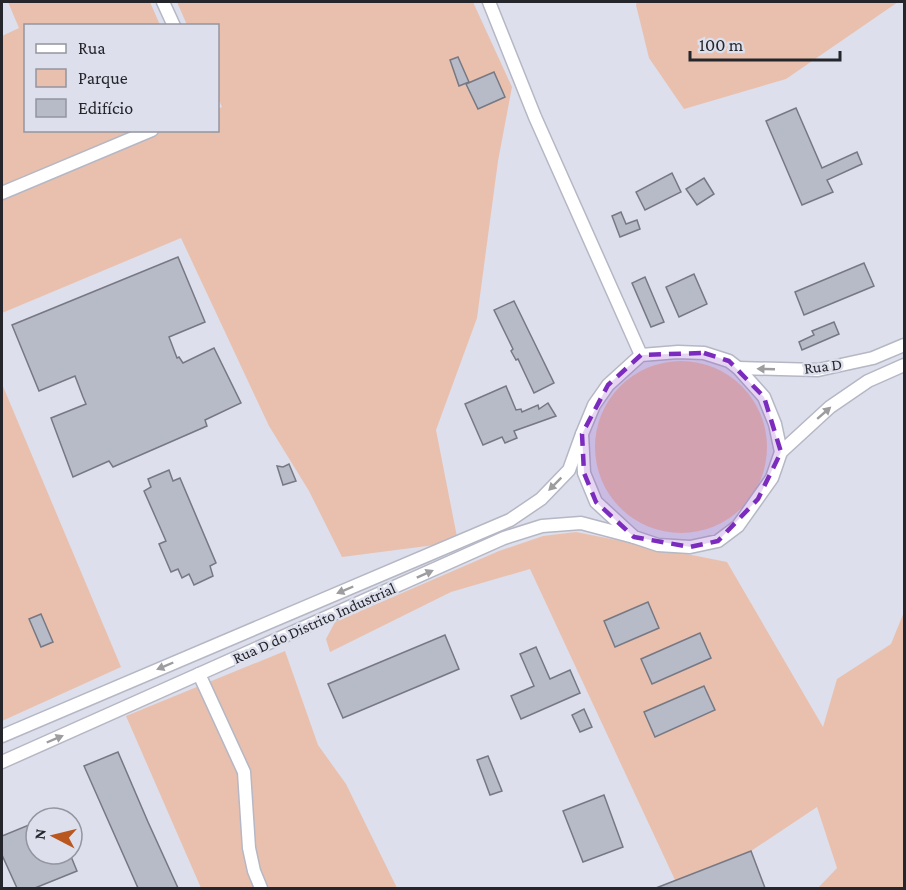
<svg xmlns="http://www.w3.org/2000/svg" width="906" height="890" font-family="'Crimson Pro',serif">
	<rect width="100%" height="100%" fill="#dddfec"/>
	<!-- green -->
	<g fill="#e9c0ae">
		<polygon points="8,2 150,2 160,25 26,26 26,130 218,130 218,109 222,107 218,98 218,26 187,25 177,2 473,2 512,87 498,161 477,318 436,430 458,542 342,557 309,491 269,426 181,238 2,313 2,36 19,28"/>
		<polygon points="637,2 898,2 786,79 684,109 649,58 636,5"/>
		<circle cx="681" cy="447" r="86"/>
		<polygon points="2,384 121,667 2,721"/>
		<polygon points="576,532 727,562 823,727 837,679 891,644 904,612 904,888 818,888 837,868 817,807 751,851 675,880 530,569 451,592 330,652 326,639 335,622 499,551 543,536"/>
		<polygon points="285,651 318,745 346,784 397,888 201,888 126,716"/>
	</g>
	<!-- building -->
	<g fill="#b7bac7" stroke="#767883" stroke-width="1.5">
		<polygon points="458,57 469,82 459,86 450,60"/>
		<polygon points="494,72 505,97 478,109 466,84"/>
		<polygon points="796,108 822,168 857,152 862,164 827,180 833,192 802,205 766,121"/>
		<polygon points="672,173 681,192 645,210 636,192"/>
		<polygon points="704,178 714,194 697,205 686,189"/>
		<polygon points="621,212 626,224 637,220 640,229 620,237 612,216"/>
		<polygon points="178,257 205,322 169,337 177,358 179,357 183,363 214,348 241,403 205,420 207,426 113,467 109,461 73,477 51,418 86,404 83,397 75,376 39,391 12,325"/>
		<polygon points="864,263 874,286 804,315 795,292"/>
		<polygon points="694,274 707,304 679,317 666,287"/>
		<polygon points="645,277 664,322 651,327 632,283"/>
		<polygon points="514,301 554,383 534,393 518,359 516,360 511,351 513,349 494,310"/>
		<polygon points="834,322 839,334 802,350 799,342 814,335 812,331"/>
		<polygon points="506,386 516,410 521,409 522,412 538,405 539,409 548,403 556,416 514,431 517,438 505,443 502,437 483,445 465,404"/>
		<polygon points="289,464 296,481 283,485 277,466 283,467"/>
		<polygon points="169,470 173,481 180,478 216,563 210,566 213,576 194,585 189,574 182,578 178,569 171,572 159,544 166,541 144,491 151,487 148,479"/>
		<polygon points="648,602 659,628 615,647 604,621"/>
		<polygon points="41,614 53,642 41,647 29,619"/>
		<polygon points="700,633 711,658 652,684 641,659"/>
		<polygon points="445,635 459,669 343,718 328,684"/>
		<polygon points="536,647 550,679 570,670 580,693 521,719 511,696 534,686 520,654"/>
		<polygon points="704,686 715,710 655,737 644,712"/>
		<polygon points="584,709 592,727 580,732 572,715"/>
		<polygon points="118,752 148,822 178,888 138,888 84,766"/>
		<polygon points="488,756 502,791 490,795 477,760"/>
		<polygon points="604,795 623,847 583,862 563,811"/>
		<polygon points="36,822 36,854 70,854 77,871 35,888 17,888 2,855 2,836"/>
		<polygon points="751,851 765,888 656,888"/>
	</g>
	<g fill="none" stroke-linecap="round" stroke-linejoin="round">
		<!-- minor casing -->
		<g stroke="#b5b7c4" stroke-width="15">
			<g id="minor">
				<polyline points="163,2 174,26"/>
				<polyline points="489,2 535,117 641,355"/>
				<polyline points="2,193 152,130"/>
				<polygon points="678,352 704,353 729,361 738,368 764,397 775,424 781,452 772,478 738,526 718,541 690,547 658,545 634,537 596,502 584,473 582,434 594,405 608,385 641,355"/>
				<polyline points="738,368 818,370 873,358 904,345"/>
				<polyline points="781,452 830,407 868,381 904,365"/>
				<polyline points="199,674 244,772 249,848 254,871 261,888"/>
				<polyline points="2,736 510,520 541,499 569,470 582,434"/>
				<polyline points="2,762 504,538 542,526 581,523 634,537"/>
			</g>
		</g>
		<!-- minor -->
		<use href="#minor" stroke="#fff" stroke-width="12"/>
	</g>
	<!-- one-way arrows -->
	<defs><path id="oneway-solid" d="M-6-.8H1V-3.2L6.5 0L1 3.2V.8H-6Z" transform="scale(1.5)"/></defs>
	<g fill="#9d9da0">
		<use href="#oneway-solid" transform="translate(766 369) rotate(-178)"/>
		<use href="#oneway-solid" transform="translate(824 413) rotate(-41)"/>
		<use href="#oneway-solid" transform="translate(555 484) rotate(135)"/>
		<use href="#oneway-solid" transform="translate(425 574) rotate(-24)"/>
		<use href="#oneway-solid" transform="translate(345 590) rotate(157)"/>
		<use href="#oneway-solid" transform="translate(165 666) rotate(157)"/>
		<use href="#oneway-solid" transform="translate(55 739) rotate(-23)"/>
	</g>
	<!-- marked area -->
	<path fill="#7b2cbf" fill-opacity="0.2" stroke="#7b2cbf" stroke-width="4.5" stroke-dasharray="12 8" stroke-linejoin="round" d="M 704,353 L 729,361 L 764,397 L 781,452 L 758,499 L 718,541 L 690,547 L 634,537 L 596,502 L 584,473 L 582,434 L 608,385 L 641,355 Z"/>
	<g text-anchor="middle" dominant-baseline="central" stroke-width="5" stroke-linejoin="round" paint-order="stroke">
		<!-- street labels -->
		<g font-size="16" fill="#25262b" stroke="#dddfec">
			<text transform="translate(823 366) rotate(-7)">Rua D</text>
			<text transform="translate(314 623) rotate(-24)">Rua D do Distrito Industrial</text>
		</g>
	</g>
	<!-- border -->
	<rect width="906" height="890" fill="none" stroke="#25262b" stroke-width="6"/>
	<!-- legend -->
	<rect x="24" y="24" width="195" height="108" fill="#dddfec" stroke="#93959f" stroke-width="1.5"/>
	<rect x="36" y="44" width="30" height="9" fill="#ffffff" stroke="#93959f" stroke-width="1.5"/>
	<text x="78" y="54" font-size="18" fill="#25262b">Rua</text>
	<rect x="36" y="69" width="30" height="18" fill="#e9c0ae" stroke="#93959f" stroke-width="1.5"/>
	<text x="78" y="84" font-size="18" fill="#25262b">Parque</text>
	<rect x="36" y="99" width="30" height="18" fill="#b7bac7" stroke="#93959f" stroke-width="1.5"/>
	<text x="78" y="114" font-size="18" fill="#25262b">Edifício</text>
	<!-- north arrow -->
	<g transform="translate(54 836) rotate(277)"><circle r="28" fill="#dddfec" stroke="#93959f" stroke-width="1.5"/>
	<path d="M0-4.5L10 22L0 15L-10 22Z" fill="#ba571f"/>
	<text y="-9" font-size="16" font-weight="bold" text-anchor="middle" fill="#25262b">N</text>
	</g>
	<!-- scale -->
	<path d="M690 51v9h150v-9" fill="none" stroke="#25262b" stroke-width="3"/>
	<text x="699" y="51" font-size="18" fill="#25262b" stroke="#dddfec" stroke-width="4.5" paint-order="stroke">100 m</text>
</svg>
